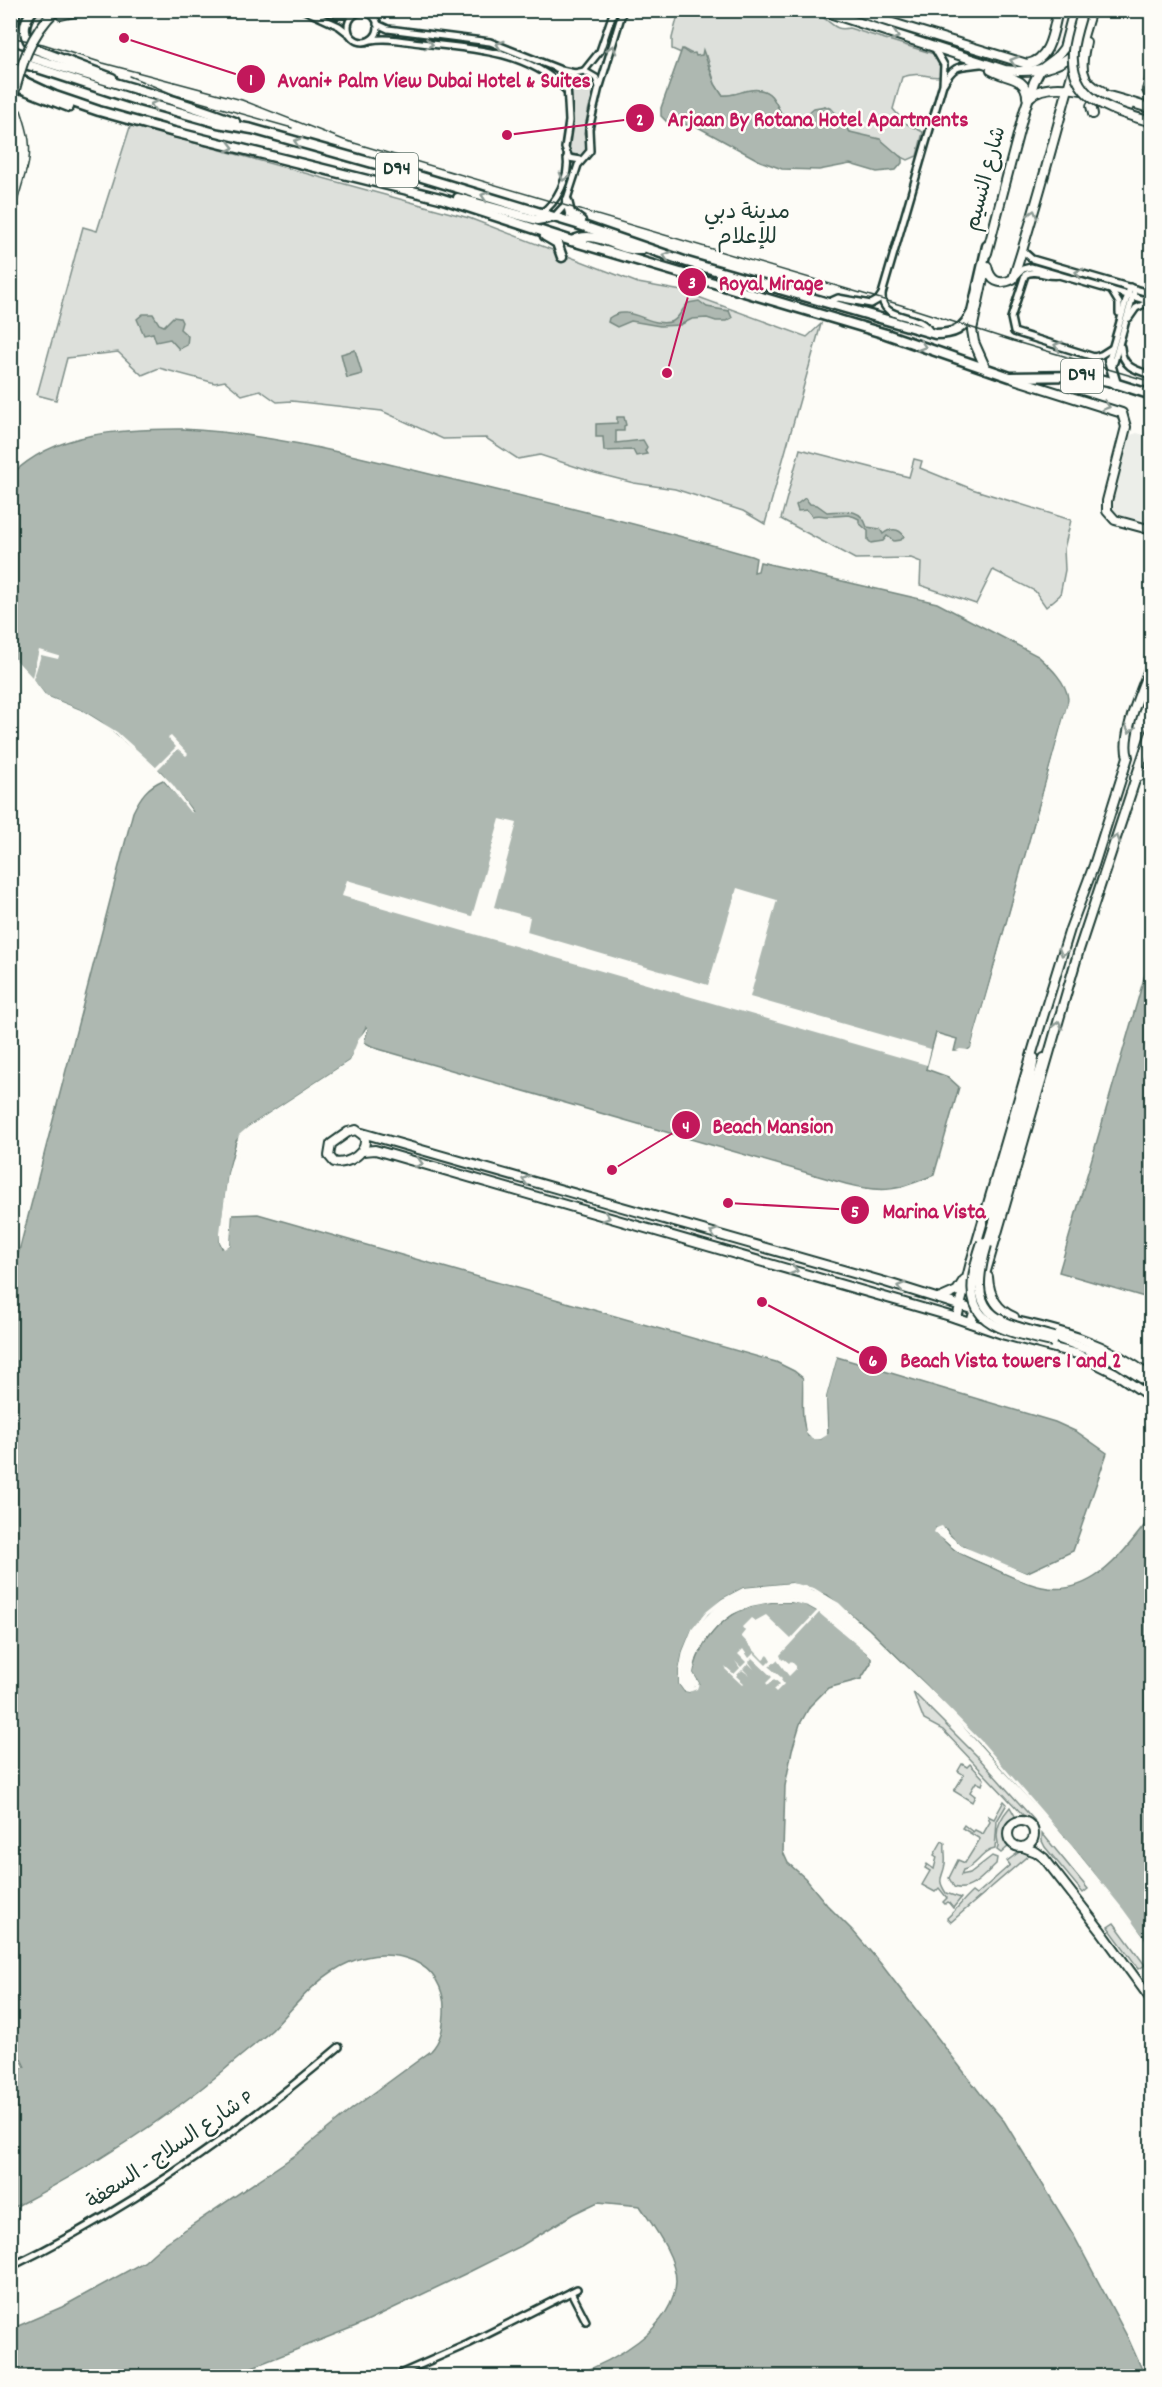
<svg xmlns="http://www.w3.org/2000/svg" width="1162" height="2387" font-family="Dekko,'Playpen Sans Arabic',sans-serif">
	<rect width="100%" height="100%" fill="#fdfcf7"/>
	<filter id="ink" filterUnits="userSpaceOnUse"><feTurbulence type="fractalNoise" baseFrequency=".0167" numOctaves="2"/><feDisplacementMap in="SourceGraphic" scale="12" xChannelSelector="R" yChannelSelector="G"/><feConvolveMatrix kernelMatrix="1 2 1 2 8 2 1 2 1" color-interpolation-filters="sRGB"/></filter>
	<g filter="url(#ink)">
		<!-- built -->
		<polygon fill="#eceee9" points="1137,433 1151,437 1151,521 1117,516 1110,505 1128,436"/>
		<!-- green -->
		<g fill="#dde0db" stroke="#7e8e88" stroke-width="1.5">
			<path d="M 679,11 L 807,11 C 812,12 817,14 822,17 C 833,23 834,31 849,28 L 934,54 L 942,67 L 943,76 C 930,80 922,70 902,77 L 893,109 L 905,123 L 923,132 L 917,156 L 908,160 L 850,132 L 836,113 L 825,106 L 791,124 C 776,116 778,93 760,90 C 748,88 735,97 722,95 L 715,84 L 707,56 L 696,56 L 683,49 L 681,53 L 672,49 L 672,38 Z"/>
			<polygon points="585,74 593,80 595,93 589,107 584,133 587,143 586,153 581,158 574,158 570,154 567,146 573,124 571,86 575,78"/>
			<polygon points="133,126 469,218 638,283 682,291 807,337 821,324 765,524 743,511 675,489 634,483 595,473 540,455 518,459 486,438 443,439 382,411 292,401 277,402 260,390 242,395 225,381 215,383 159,368 142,375 118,352 67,358 56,400 37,395 83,227 97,231 130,127"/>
			<polygon points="800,449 909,477 914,459 922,461 920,468 972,489 1071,520 1064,549 1065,570 1060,595 1046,607 1035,591 993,570 976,604 920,585 921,562 911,558 855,559 781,519"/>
			<polygon points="913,1692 977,1756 1035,1821 1023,1815 943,1730 924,1720"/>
			<polygon points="962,1764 967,1767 970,1764 984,1779 982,1785 976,1782 970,1792 975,1796 972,1802 954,1791 964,1775 958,1771"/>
			<path d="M 1004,1801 L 1007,1804 L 997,1821 L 995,1849 C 981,1851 977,1867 963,1870 L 961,1875 L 970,1873 L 992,1856 L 997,1858 L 996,1864 C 985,1874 971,1893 954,1887 L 949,1878 L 958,1860 L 965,1863 L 980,1839 L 962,1828 L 964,1825 L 973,1832 L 975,1830 L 983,1834 L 990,1822 L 988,1816 L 994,1819 Z"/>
			<path d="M 1010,1807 L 1015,1816 C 1005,1830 1004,1829 1009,1846 L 1001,1853 L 997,1850 C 1000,1844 997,1842 997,1835 C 997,1824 1003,1815 1010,1807 Z"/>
			<polygon points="1042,1833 1088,1889 1083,1893 1045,1847 1042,1841"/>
			<path d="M 942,1841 L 945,1843 C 944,1850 946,1857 945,1864 C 943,1878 936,1878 946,1893 L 961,1898 L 953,1908 L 948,1902 L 945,1904 L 943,1902 L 947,1898 L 939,1888 L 935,1892 L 922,1885 L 930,1871 L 925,1868 L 927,1864 L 934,1869 L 937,1857 L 934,1855 Z"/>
			<path d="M 1022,1850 L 1031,1853 L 951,1922 L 947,1918 C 957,1909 963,1900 972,1892 L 976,1895 L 1010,1865 L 1007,1861 Z"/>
			<polygon points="1114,1923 1145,1965 1139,1969 1108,1927"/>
		</g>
		<!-- water -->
		<g fill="#aeb8b1" stroke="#75877f" stroke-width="1.5">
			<path d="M 682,49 L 689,54 L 695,53 L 696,56 L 702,55 L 703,50 L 715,84 L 722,95 C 735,97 747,87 760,90 C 779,93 776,116 791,124 L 795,124 L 814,108 L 825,106 L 832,109 L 850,132 L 880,139 L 902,158 L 902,163 L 896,170 L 877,172 L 850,164 L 819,170 L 782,169 L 760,161 L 696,126 L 667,122 L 661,116 L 661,108 Z"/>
			<path d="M 699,301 L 707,307 L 729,311 L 732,318 L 726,321 L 716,321 L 707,318 L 692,319 L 680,325 L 660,326 L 631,321 L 617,327 L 608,322 L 609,318 C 630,302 651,330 673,321 C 679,318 683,308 688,303 Z"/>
			<polygon points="143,314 153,314 159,324 164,326 173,317 180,318 182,322 180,329 188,336 187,345 179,349 170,339 156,342 153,333 144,335 137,319"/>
			<polygon points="355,350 362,374 347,378 341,354"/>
			<polygon points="617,417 624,417 626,425 624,426 624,431 616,431 616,443 643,440 647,447 645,451 647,454 636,456 633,450 604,451 603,437 596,437 596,424 617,423"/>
			<path d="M 182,429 C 272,433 359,457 446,478 C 548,502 650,527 751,556 L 756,558 L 754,572 L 758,571 L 760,562 L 937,603 L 1038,656 C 1049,666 1067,682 1068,699 C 1068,707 1064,716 1062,723 L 971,1048 L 966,1051 L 954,1051 L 957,1039 L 936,1033 L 926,1069 L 948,1077 L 959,1087 L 934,1175 C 898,1190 885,1194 846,1184 L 375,1048 L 364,1042 L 368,1029 L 366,1027 L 349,1061 L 248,1127 L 236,1141 L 228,1173 L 220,1242 L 222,1248 L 230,1245 L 232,1215 L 258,1214 L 776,1362 L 794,1371 L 803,1378 C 803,1396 800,1421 808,1436 L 821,1439 L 828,1432 L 826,1397 L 837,1357 L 1055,1422 L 1077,1432 L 1107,1453 L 1073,1551 L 1026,1573 C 1003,1563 957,1552 946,1529 L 936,1528 C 945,1549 967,1557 986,1565 C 1004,1573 1022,1583 1042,1587 C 1093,1598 1124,1551 1151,1517 L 1151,1947 L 1073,1847 L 927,1686 L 869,1629 L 827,1595 L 791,1583 L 743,1588 L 722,1599 L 692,1630 L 683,1651 L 679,1671 L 679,1684 L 684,1691 L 689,1692 L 699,1683 L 693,1673 C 702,1632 735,1602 779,1602 C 789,1602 800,1602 810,1607 C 833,1619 853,1639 871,1657 L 871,1663 L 861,1679 L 828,1688 L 810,1706 L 800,1724 L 792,1750 L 785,1786 L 783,1852 L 788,1863 L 805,1878 L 827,1905 L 853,1931 L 881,1964 L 980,2093 L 1004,2121 L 1073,2234 L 1128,2338 L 1145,2376 L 572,2376 C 612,2362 674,2329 676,2281 C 676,2256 653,2226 640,2206 L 598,2202 L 573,2214 L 521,2246 L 467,2273 L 356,2326 L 230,2376 L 11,2376 L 11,2329 L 62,2307 L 144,2262 L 164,2244 L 297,2154 L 352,2109 L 431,2051 C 441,2040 443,2029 444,2014 C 447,1960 392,1944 350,1962 C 317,1976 296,2005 272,2030 C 256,2044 239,2057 223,2071 C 158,2125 86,2170 11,2209 L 11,2072 L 25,2067 L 21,2059 L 10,2063 L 11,1282 L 133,812 C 141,796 147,787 163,780 L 193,812 L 161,772 L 101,722 L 83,711 L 46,696 L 11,654 L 11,475 C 57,430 121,430 182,429 Z"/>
			<path d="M 805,498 L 810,504 L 817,505 L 827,512 C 845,511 861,507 867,527 L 880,529 L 883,534 C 890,528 899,528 904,536 L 901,540 L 894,541 L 887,536 L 883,541 L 871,543 L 868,540 L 868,531 L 859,523 L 859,519 C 847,512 840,517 828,516 C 821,516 819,514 812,516 L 807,510 L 798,511 L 796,505 Z"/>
			<polygon points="1151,954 1152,1299 1151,1299 1059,1272"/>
		</g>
		<!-- pier -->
		<g fill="#fdfcf7">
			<polygon points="39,650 59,656 58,659 41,655 36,671 33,679 46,696 83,711 117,732 156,767 176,747 168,738 171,736 188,754 186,756 178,749 158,769 173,785 193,813 189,811 159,774 115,734 82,714 45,699 40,695 10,658 11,654 32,677"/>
			<polygon points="1070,695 1071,700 1065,724 1045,800 973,1049 967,1054 956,1051 960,1049 969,1050 971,1048 1017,889"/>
			<polygon points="500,819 517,823 494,907 530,917 527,932 708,985 737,888 777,900 750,997 931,1049 927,1065 342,896 347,880 472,916"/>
			<polygon points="368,1027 363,1045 361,1042 351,1063 250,1130 242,1137 231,1174 223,1233 225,1246 227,1244 229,1214 232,1212 230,1245 224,1249 220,1242 220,1232 228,1173 239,1135 248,1127 349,1061 359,1038"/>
			<polygon points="834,1357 837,1357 826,1397 827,1435 821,1439 812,1439 806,1433 805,1423 803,1374 806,1378 809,1432 813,1436 821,1436 825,1431 823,1396"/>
			<polygon points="942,1526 949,1535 962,1546 1026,1573 1026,1576 960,1549 947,1537 941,1529 938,1530 961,1550 1027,1580 1029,1583 1048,1588 1029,1583 960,1553 934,1532 936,1528"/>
			<polygon points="792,1583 814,1588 839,1603 927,1686 984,1744 1073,1847 1123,1909 1151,1947 1152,1950 1071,1848 982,1746 867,1631 826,1598 813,1591 791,1586 744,1591 724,1601 708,1614 695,1631 686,1652 682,1671 682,1683 686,1688 694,1687 696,1683 690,1673 694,1657 703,1638 716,1623 731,1611 750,1604 771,1599 792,1599 809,1603 819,1608 853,1636 874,1655 874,1659 819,1613 780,1655 782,1660 784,1659 789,1663 791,1661 796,1666 796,1669 789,1676 777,1660 769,1667 782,1678 781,1680 784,1684 776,1692 774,1690 780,1684 774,1679 768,1685 766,1683 772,1677 752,1658 749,1662 754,1669 748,1663 743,1669 749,1675 742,1670 736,1676 744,1683 742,1685 725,1669 726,1667 734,1674 740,1668 735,1661 741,1667 746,1662 738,1654 743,1649 749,1658 754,1653 766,1665 771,1660 768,1655 763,1660 741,1636 745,1631 742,1627 751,1618 755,1621 766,1615 791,1639 817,1611 808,1606 791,1602 771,1602 751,1606 732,1614 718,1625 705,1640 696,1658 693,1673 699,1683 697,1689 689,1692 684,1691 679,1684 679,1671 683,1651 692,1629 706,1612 722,1599 743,1588"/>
		</g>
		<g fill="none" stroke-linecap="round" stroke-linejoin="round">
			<!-- secondary-tunnel -->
			<polyline stroke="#d1d6d0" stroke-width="8" stroke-dasharray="8 4" stroke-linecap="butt" points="10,15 54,16"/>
			<!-- street casing -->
			<g stroke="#1f3d34" stroke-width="10">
				<g id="street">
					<polyline points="304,10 339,26 348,33"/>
					<polyline points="325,10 336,15 353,15"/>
					<circle cx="363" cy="27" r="15"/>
					<polyline points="377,24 388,29 490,42 561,70 575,73"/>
					<path d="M 371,40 C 388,37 404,41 421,43 C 472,48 528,51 566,90"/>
					<polyline points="1152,70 1146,90 1152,105"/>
					<polyline points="584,71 600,51 614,10"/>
					<path d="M 944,83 C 955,63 961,67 980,64"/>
					<polyline points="600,86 623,10"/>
					<path d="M 541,213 C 557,203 570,176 567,157"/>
					<polyline points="554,217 565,205 578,165 590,151 589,129 599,87 596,78 584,71 575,73 567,85 569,121 565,148 569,158 581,160"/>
					<polyline points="1022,250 1032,259 1152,294"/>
					<path d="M 1059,275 C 1048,278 1035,268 1025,275 L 1011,318 L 1014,332 L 1094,357 L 1101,355 L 1112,348"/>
					<polyline points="1014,278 1023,269 1031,267 1152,302"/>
					<polyline points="1130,287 1109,360 1114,362 1135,289"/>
					<polyline points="1111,290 1119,303 1119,313"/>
					<path d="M 882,295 C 881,323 920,311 930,332"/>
					<polyline points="829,302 838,298 871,304 878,300 882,294 943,84 944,65 935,49"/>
					<polyline points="1129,318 1136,308 1149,302"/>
					<path d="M 1121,347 C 1122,367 1135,370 1152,375"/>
					<path d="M 10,2267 C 130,2209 238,2133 339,2047"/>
					<polyline points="571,2292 586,2321"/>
					<polyline points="395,2376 468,2344 577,2289"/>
				</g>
			</g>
			<!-- secondary casing -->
			<g stroke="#1f3d34" stroke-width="12">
				<g id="secondary">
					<path d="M 820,10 L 1005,70 C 1031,73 1056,70 1076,52"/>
					<path d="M 850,10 L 1027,64 C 1051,60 1053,30 1058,10"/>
					<polyline points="61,15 83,10"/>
					<path d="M 1086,42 C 1081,63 1078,82 1102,91"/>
					<path d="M 991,70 C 1005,79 1027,76 1027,97"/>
					<path d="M 1030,97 C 1050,74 1126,101 1152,109"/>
					<polyline points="1093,114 1091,106 1096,101 1130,106"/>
					<polyline points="987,253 1024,112 1034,82 1040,70 1056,58 1064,48 1074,10"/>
					<path d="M 987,266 C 990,281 999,286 1013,279 C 1042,191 1063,100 1091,10"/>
					<polyline points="985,270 972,330 974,342 986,369"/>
					<polyline points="1014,379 1122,413 1126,427 1107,501 1107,511 1115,520 1152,530"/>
					<polyline points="1135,778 1147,773"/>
					<path d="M 356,1130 L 364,1136 C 370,1151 348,1166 334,1162 L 329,1156 L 331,1144 L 348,1132 Z"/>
					<polyline points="362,1133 885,1282 984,1313"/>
					<polyline points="363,1151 375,1150 950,1316 1005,1335 1077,1354 1115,1373 1152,1398"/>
					<polyline points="991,1214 1029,1086 1034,1058"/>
					<polyline points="987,1245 1044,1058"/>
					<path d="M 988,1277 C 989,1295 997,1310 1014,1317"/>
					<polyline points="939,1299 957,1291 964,1280"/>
					<path d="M 957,1318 L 971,1262 L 1034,1046 L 1070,929 L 1094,865 L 1128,757 C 1120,734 1144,685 1152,661"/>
					<path d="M 1002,1318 C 1060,1330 1104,1341 1152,1378"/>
					<polyline points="971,1323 1079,950 1152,729"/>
					<polyline points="1054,1337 1108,1357 1152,1385"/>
					<circle cx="1021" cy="1834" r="13"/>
					<polyline points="1023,1847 1036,1852 1044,1858 1101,1931 1152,2001"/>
				</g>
			</g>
			<!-- primary casing -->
			<g stroke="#1f3d34" stroke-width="13">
				<g id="primary">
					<path d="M 33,10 C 21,24 23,38 35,49 L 112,78"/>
					<polyline points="10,28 14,22 15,10"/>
					<path d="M 10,50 C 84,77 162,93 235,122"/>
					<path d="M 10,59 L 136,100 L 218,123 L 252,129 L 415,175 L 577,224 L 687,262 L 935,334 C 954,334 963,330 972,312 L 987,246"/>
					<polyline points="10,75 55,96 99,111 174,132 440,198 572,241 886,334 1010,377 1083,376 1108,381 1152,395"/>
					<polyline points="10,84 69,107"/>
					<polyline points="458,198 537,220 554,217"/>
					<polyline points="567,201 570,213 581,221"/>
					<polyline points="545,236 557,243 562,257"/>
					<path d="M 572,241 C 596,228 616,251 641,250"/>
					<polyline points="1109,360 1116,384"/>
				</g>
			</g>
			<!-- street -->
			<use href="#street" stroke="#fdfcf7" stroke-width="5"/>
			<!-- secondary -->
			<use href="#secondary" stroke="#fdfcf7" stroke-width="8"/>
			<!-- primary -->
			<use href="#primary" stroke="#fdfcf7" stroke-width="8"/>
			<!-- tram -->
			<g stroke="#1f3d34" stroke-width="1.5">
				<polyline points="10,37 43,44 103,63 242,100 344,140 901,305 1013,341 1152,382"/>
				<polyline points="129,76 175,95 292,128"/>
			</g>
			<!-- rail -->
			<g stroke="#1f3d34" stroke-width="1.5">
				<path d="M 21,110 C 28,131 33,148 27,170"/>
				<polyline points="10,226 27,168"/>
			</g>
			<!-- secondary-bridge casing -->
			<g stroke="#1f3d34" stroke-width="12" stroke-linecap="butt">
				<g id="secondary-bridge">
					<path d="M 1083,10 C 1079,24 1074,38 1073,51 C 1069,101 1114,111 1152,122"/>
					<path d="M 10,108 C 20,71 27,37 56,10"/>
					<path d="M 982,1242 C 956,1319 984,1327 1052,1342"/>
					<path d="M 987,1245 C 966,1316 993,1321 1054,1337"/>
				</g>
			</g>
			<!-- secondary-bridge -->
			<use href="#secondary-bridge" stroke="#fdfcf7" stroke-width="8"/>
		</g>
		<!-- one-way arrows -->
		<defs><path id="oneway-chevron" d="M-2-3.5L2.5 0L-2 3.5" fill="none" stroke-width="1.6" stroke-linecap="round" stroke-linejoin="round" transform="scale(1.5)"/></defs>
		<g stroke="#8e9c96">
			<use href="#oneway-chevron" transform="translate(895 36) rotate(18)"/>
			<use href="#oneway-chevron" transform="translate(429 44) rotate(5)"/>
			<use href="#oneway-chevron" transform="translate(500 45) rotate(-162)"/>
			<use href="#oneway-chevron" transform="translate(612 49) rotate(-73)"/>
			<use href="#oneway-chevron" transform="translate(1014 61) rotate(-164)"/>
			<use href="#oneway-chevron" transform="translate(154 105) rotate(-165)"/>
			<use href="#oneway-chevron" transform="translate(298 142) rotate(-164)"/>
			<use href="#oneway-chevron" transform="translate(230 147) rotate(14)"/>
			<use href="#oneway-chevron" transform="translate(564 177) rotate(106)"/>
			<use href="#oneway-chevron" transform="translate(485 196) rotate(-163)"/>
			<use href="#oneway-chevron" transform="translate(1033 214) rotate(-74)"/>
			<use href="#oneway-chevron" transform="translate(667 256) rotate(-162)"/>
			<use href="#oneway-chevron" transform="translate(1079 273) rotate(-164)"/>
			<use href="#oneway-chevron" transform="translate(922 346) rotate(17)"/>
			<use href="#oneway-chevron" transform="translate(1058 346) rotate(-163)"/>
			<use href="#oneway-chevron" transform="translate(1106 406) rotate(17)"/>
			<use href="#oneway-chevron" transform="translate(1130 729) rotate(104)"/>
			<use href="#oneway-chevron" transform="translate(1116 839) rotate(-73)"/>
			<use href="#oneway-chevron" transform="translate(1063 952) rotate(107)"/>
			<use href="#oneway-chevron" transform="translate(1058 1025) rotate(-75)"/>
			<use href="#oneway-chevron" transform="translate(419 1163) rotate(16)"/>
			<use href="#oneway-chevron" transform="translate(526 1180) rotate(-166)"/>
			<use href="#oneway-chevron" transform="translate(606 1217) rotate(16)"/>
			<use href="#oneway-chevron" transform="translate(714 1233) rotate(-164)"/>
			<use href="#oneway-chevron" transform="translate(794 1270) rotate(16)"/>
			<use href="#oneway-chevron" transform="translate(901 1287) rotate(-163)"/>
		</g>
	</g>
	<g text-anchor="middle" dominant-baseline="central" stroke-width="5" stroke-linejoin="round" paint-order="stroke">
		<!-- shield labels -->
		<g fill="#fdfcf7" stroke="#62766e" stroke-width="1.5">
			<rect x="376" y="153" width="42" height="34" rx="4.5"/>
			<rect x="1061" y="359" width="42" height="34" rx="4.5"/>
		</g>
		<g font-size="20" font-weight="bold" fill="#1f3d34">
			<text x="397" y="170">D94</text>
			<text x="1082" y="376">D94</text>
		</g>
		<!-- street labels -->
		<g font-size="21" fill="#1f3d34" stroke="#fdfcf7">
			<text transform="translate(987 179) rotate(-75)">شارع النسيم</text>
			<text transform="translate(171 2151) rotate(-34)">شارع السلاج - السعفة P</text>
		</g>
		<!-- neighbourhood labels -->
		<g font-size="22" fill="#1f3d34" stroke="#fdfcf7">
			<text x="747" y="213">مدينة دبي<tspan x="747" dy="25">للإعلام</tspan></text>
		</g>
	</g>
	<!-- callouts -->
	<path fill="none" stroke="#c2185b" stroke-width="2" d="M124 38L251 79M507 135L640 118M667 373L692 282M612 1170L686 1125M728 1203L855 1210M762 1302L873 1360"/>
	<g fill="#c2185b" stroke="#fdfcf7" stroke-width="2">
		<circle cx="124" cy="38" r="6"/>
		<circle cx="507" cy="135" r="6"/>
		<circle cx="667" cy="373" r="6"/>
		<circle cx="612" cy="1170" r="6"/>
		<circle cx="728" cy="1203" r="6"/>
		<circle cx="762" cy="1302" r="6"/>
		<circle cx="251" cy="79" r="15"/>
		<circle cx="640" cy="118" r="15"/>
		<circle cx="692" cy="282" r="15"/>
		<circle cx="686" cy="1125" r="15"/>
		<circle cx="855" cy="1210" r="15"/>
		<circle cx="873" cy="1360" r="15"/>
	</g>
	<g font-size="18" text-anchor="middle" font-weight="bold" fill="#fff">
		<text x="251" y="85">1</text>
		<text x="640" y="125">2</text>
		<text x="692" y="288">3</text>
		<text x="686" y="1132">4</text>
		<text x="855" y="1217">5</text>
		<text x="873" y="1366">6</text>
	</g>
	<g font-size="22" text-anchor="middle" font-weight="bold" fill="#c2185b" stroke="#fdfcf7" stroke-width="5" stroke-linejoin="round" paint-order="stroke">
		<text x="434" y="87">Avani+ Palm View Dubai Hotel &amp; Suites</text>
		<text x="818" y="126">Arjaan By Rotana Hotel Apartments</text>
		<text x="771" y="290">Royal Mirage</text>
		<text x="773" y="1133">Beach Mansion</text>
		<text x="934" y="1218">Marina Vista</text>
		<text x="1011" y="1367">Beach Vista towers 1 and 2</text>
	</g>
	<!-- margin -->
	<rect width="1162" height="2387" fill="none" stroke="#fdfcf7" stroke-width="36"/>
	<rect x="18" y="18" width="1126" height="2351" fill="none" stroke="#1f3d34" stroke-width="2" filter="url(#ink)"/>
</svg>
